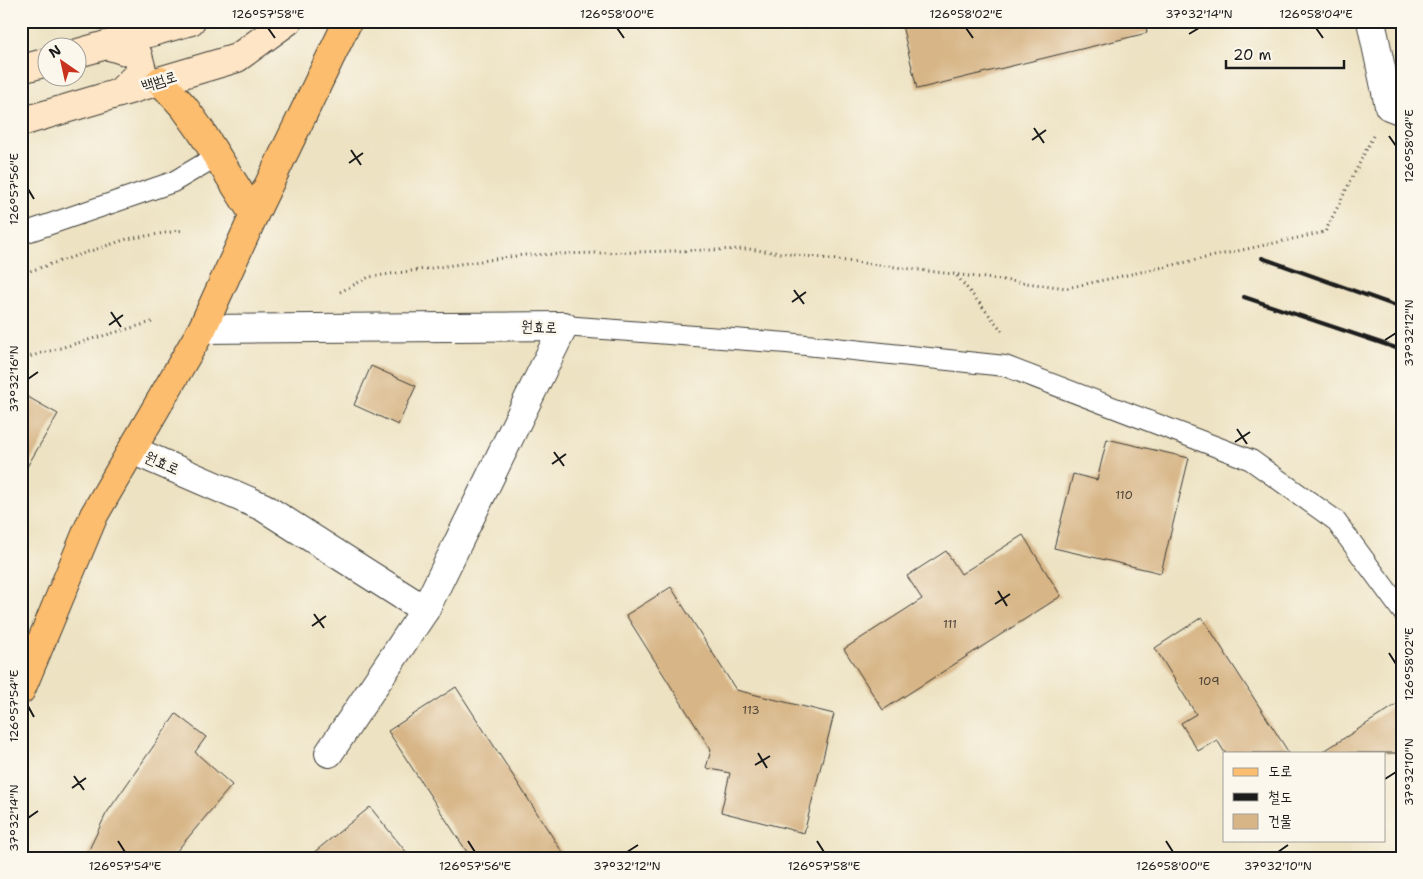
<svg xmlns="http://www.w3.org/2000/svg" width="1423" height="879" font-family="'Shantell Sans','Poor Story',sans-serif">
	<rect width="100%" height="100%" fill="#fbf7ec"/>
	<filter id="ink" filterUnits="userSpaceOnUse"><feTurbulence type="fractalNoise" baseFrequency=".02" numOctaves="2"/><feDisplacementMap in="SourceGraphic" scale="10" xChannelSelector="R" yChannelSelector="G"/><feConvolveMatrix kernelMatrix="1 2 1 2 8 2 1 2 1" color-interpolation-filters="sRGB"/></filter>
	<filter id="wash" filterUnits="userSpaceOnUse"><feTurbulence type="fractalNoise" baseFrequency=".0096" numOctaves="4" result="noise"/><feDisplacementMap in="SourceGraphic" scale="20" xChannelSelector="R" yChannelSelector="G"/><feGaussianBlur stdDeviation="1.12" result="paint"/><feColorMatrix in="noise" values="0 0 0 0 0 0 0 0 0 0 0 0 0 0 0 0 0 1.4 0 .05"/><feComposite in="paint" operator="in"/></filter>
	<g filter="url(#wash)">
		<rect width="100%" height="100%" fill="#ede2c2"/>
		<g id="blocks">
			<!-- building -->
			<g fill="#d7b586">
				<polygon points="901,21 1145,21 1147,33 917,89"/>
				<polygon points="371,366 416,386 398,425 354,405"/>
				<polygon points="21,393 58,414 21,477"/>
				<polygon points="1107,439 1189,458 1161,573 1054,548 1073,474 1097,480"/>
				<polygon points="1023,535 1061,596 883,710 844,649 922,599 907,576 946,551 961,574"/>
				<polygon points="671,587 736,690 834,714 804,833 721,812 730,773 706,768 711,750 626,615"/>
				<polygon points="1202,617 1289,753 1225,753 1217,740 1198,751 1181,723 1196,714 1155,648"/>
				<polygon points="456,687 566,858 471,858 388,731"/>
				<polygon points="1402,701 1402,753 1321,753"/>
				<polygon points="176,714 206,737 195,752 232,785 171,858 85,858 106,814"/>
				<polygon points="370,807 411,858 307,858"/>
			</g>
		</g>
	</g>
	<g filter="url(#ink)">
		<use href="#blocks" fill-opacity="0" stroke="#3b3a35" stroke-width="1"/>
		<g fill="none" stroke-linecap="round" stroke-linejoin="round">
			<!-- lane casing -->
			<g stroke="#3b3a35" stroke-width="22">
				<g id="lane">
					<polyline points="21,234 173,182 217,156"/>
					<polyline points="564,326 787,343 1005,366 1251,460 1335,520 1402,611"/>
				</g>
			</g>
			<!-- street casing -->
			<g stroke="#3b3a35" stroke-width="30">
				<g id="street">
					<polyline points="1371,21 1389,106 1402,111"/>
					<polyline points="202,329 564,326 425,610 329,753"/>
					<polyline points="132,450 263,507 425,610"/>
				</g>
			</g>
			<!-- secondary casing -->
			<g stroke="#3b3a35" stroke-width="30">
				<g id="secondary">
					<polyline points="106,45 138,55 142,70 119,93"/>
					<polyline points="78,53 191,21"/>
					<polyline points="21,69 48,62"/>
					<polyline points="21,122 237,58 288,21"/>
				</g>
			</g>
			<!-- primary casing -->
			<g stroke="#3b3a35" stroke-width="30">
				<g id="primary">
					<polyline points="160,81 184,107 199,128 254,215"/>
					<polyline points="21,690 94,515 202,329 254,215 348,21"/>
				</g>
			</g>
			<!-- path -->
			<g stroke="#3b3a35" stroke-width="3" stroke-dasharray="1 4" stroke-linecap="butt">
				<polyline points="21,274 127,239 184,230"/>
				<polyline points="957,276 1004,333"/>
				<polyline points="340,292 369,277 523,255 748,249 1067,288 1325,232 1373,136"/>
				<polyline points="21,359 152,322"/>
			</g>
			<!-- lane -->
			<use href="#lane" stroke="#fff" stroke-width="20"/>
			<!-- street -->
			<use href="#street" stroke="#fff" stroke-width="28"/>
			<!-- secondary -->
			<use href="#secondary" stroke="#fee5c5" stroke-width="28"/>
			<!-- primary -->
			<use href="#primary" stroke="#fcbd6e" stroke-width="28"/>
			<!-- rail -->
			<g stroke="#1c1c1c" stroke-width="4">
				<polyline points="1262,258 1402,308"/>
				<polyline points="1244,297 1402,350"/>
			</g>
		</g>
	</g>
	<!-- ticks -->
	<path fill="none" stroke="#1c1c1c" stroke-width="2" d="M 268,28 L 275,38M 617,28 L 624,38M 966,28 L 973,38M 1316,28 L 1323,38M 1189,34 L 1199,28M 1034,128 L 1044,143M 1389,136 L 1396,146M 1032,140 L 1046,130M 351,150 L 361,165M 349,163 L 363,153M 28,189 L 34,199M 794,290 L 804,304M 792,302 L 806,292M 111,312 L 121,327M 109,325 L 123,315M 1385,340 L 1396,333M 28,379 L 38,372M 1237,429 L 1247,444M 1235,442 L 1250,432M 554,452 L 564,466M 552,464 L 566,454M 998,591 L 1007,606M 995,604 L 1010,594M 314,614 L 324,628M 312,626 L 326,616M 1389,653 L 1396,664M 28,706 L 34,717M 758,753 L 767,768M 755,765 L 770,756M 74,776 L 84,790M 1385,779 L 1396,772M 72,788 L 86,778M 28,818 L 38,811M 118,841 L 125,852M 468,841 L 475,852M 817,841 L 824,852M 1166,841 L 1173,852M 627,852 L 638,845M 1278,852 L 1288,845"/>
	<g text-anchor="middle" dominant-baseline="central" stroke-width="5" stroke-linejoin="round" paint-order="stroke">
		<!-- number labels -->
		<g font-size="12" fill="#4b4236">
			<text x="1124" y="495">110</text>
			<text x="950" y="624">111</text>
			<text x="1209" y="681">109</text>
			<text x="751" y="710">113</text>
		</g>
		<!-- street labels -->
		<g font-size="15" fill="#1c1c1c" stroke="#fbf7ec">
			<text transform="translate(159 81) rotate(-17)">백범로</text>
			<text transform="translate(539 327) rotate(2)">원효로</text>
			<text transform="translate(162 463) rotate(24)">원효로</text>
		</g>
	</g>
	<!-- margin -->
	<rect width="1423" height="879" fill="none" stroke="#fbf7ec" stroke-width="55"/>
	<!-- legend -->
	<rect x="1223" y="752" width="162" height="90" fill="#fbf7ec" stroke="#a29f99"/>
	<rect x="1233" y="768" width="25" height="8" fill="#fcbd6e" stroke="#a29f99"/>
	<text x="1268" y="776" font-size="15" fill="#1c1c1c">도로</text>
	<rect x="1233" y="793" width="25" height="8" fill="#1c1c1c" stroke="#a29f99"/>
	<text x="1268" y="802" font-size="15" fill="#1c1c1c">철도</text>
	<rect x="1233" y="814" width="25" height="15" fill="#d7b586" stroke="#a29f99"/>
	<text x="1268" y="826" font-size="15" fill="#1c1c1c">건물</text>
	<!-- north arrow -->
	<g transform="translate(62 62) rotate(326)"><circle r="24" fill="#fbf7ec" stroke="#a29f99"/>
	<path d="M0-4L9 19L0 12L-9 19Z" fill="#c8321e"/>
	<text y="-8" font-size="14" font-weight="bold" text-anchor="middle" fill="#1c1c1c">N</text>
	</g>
	<!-- scale -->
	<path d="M1226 60v8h118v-8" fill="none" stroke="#1c1c1c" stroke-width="2.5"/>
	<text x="1233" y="60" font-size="15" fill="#1c1c1c" stroke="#fbf7ec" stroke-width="4" paint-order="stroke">20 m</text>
	<rect x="28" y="28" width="1368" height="824" fill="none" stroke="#1c1c1c" stroke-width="2"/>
	<g font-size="12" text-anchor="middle" fill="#1c1c1c">
		<text x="268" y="18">126°57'58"E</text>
		<text x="617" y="18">126°58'00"E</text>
		<text x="966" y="18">126°58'02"E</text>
		<text x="1199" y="18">37°32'14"N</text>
		<text x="1316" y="18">126°58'04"E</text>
		<text transform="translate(1409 146) rotate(-90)" y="4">126°58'04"E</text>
		<text transform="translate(14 189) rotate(-90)" y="4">126°57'56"E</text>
		<text transform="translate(1409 333) rotate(-90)" y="4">37°32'12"N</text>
		<text transform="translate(14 379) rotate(-90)" y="4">37°32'16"N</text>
		<text transform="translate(1409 664) rotate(-90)" y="4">126°58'02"E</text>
		<text transform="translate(14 706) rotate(-90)" y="4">126°57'54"E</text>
		<text transform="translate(1409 772) rotate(-90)" y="4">37°32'10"N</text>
		<text transform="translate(14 818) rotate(-90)" y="4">37°32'14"N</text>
		<text x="125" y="870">126°57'54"E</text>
		<text x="475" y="870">126°57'56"E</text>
		<text x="627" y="870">37°32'12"N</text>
		<text x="824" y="870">126°57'58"E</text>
		<text x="1173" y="870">126°58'00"E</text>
		<text x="1278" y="870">37°32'10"N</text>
	</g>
</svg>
